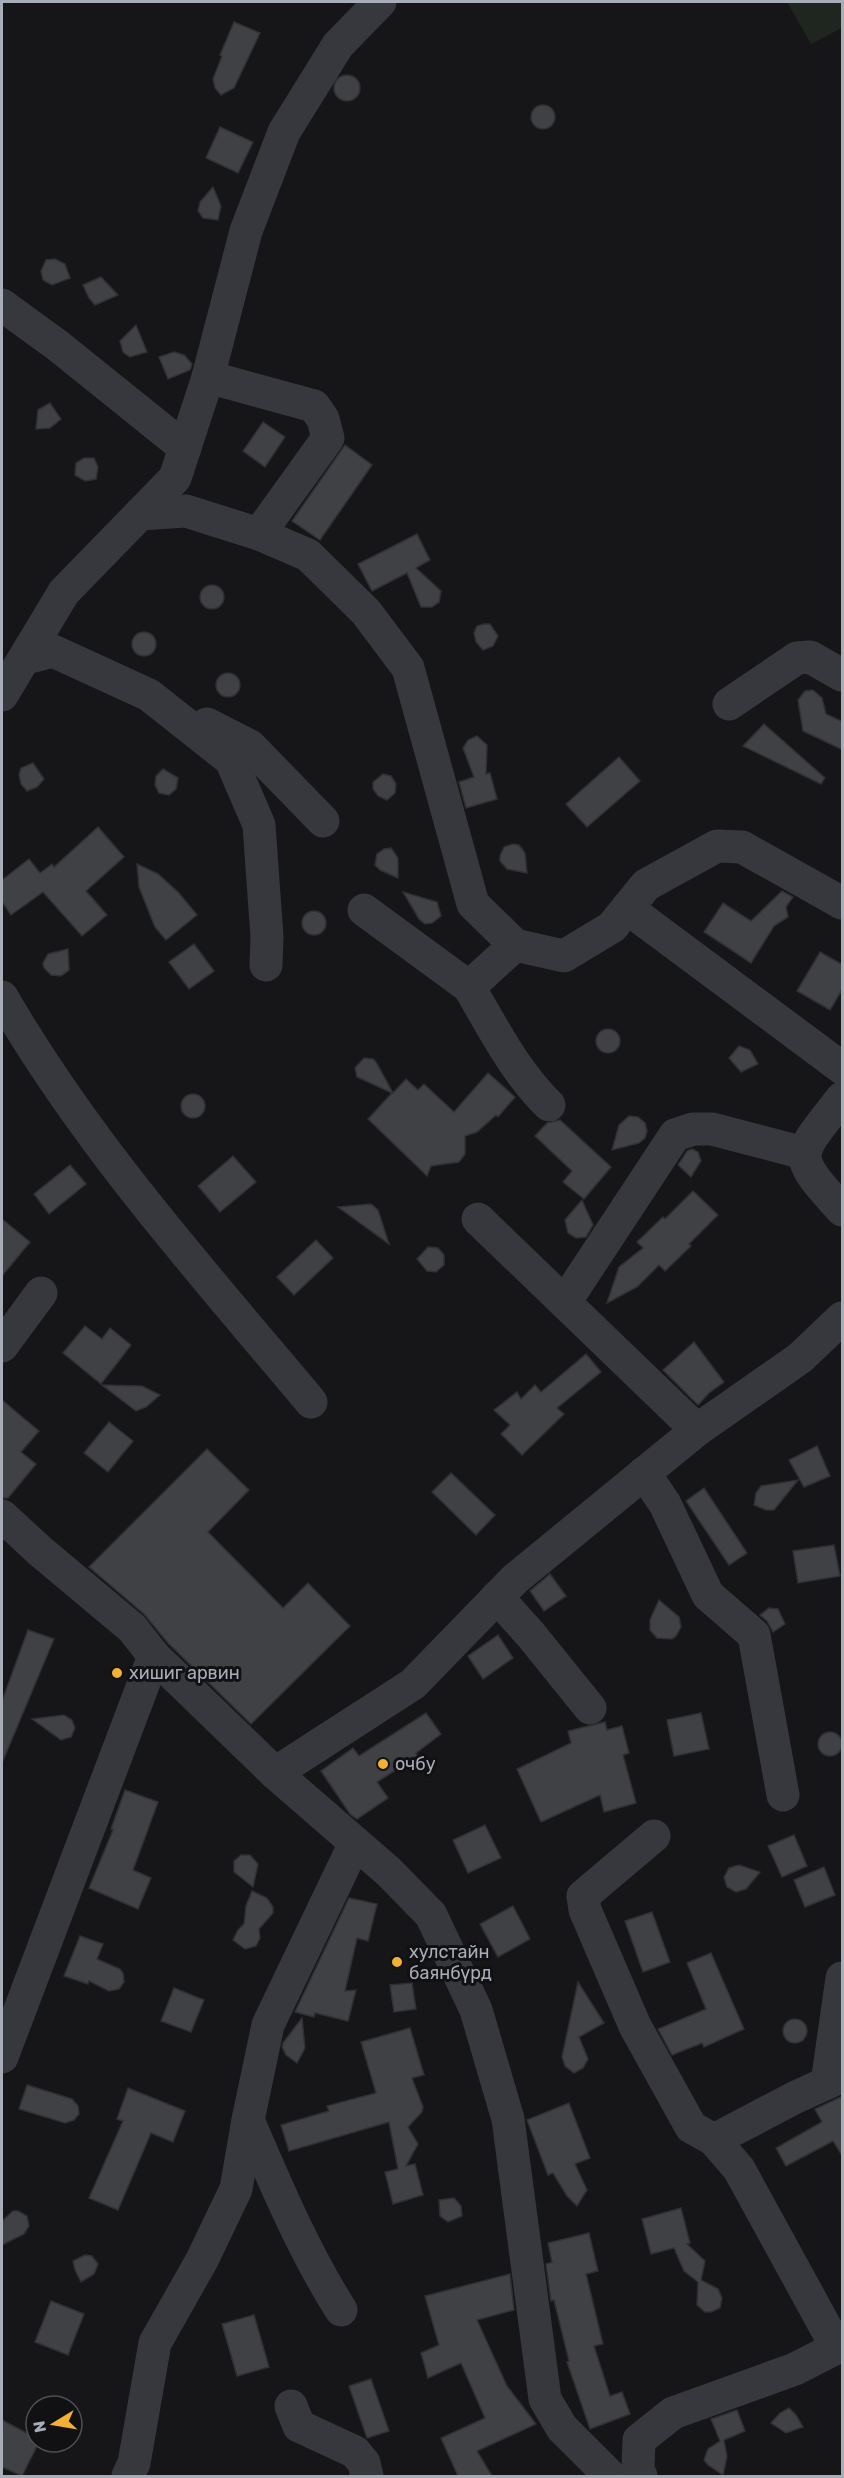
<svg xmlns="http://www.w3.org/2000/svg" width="844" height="2478" font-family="Rubik,sans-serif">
	<rect width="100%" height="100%" fill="#161618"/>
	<!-- green -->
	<polygon fill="#1e261f" points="787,2 842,2 842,28 811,44"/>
	<!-- building -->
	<g fill="#404145" stroke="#303034" stroke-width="1.5">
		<polygon points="234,22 260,33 234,88 221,95 215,88 213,79 222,56 220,55"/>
		<circle cx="347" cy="88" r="13"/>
		<circle cx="543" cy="117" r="12"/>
		<polygon points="220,127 253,142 238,173 206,158"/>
		<polygon points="213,187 221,206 218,220 203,218 198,211 200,202"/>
		<polygon points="55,259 65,264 70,278 52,285 43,280 41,271 46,260"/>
		<polygon points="101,277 118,295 95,305 89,298 83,285"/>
		<polygon points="136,325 147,352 130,357 123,352 120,341"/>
		<polygon points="174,352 184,355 192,364 190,370 168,379 159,357"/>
		<polygon points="50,403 61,419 50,428 36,429 38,410"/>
		<polygon points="263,422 285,437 265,467 243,451"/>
		<polygon points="345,445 372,465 320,540 292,521"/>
		<polygon points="84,458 94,458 98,467 96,479 85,481 75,475 76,463"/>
		<polygon points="417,534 430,560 416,568 441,591 439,602 432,607 421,607 407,573 372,591 358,564"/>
		<circle cx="212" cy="597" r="12"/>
		<polygon points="484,624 490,624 498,636 493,646 483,650 476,642 474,633 477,626"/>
		<circle cx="144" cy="644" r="12"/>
		<circle cx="228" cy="685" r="12"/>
		<polygon points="813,690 822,698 826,714 843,722 843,750 803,731 798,700 805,691"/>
		<polygon points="764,724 825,778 821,784 743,746"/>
		<polygon points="477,736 487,745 486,774 490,773 497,799 466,808 459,782 474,777 463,748 468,740"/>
		<polygon points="619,757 640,781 587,827 566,804"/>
		<polygon points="33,763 44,779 37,787 27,791 21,784 19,775 21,768"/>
		<polygon points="163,769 178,778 176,789 169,795 159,793 155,785 156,776"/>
		<polygon points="383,774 391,776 396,784 395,793 387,800 378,796 373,789 373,782"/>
		<polygon points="98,827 124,857 86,891 107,915 82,936 43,892 11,915 2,902 2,880 29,859 40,873 52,864 54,867"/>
		<polygon points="513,844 519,845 525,853 527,873 507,869 500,861 500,856 504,847"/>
		<polygon points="391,848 398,858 398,878 380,870 375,865 377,854 384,849"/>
		<polygon points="137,864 158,874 178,892 197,915 166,940 155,927 139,887"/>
		<polygon points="782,891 793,897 786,907 788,917 774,926 751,963 704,932 723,903 751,921"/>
		<polygon points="403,892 437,902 441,916 432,923 425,924 419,919"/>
		<circle cx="314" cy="923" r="12"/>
		<polygon points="194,944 214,971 189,989 169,962"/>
		<polygon points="68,949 69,970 61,976 51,975 44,968 43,963 48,954"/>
		<polygon points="820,952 843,965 843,988 830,1010 797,991"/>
		<circle cx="608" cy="1041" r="12"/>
		<polygon points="739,1046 750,1050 758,1064 741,1072 729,1058"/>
		<polygon points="364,1058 373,1059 376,1062 393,1093 406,1079 418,1090 424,1084 454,1112 488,1073 515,1097 498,1117 496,1115 477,1132 465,1136 465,1154 459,1162 431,1166 427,1176 368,1119 392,1093 357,1077 355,1068"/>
		<circle cx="193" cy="1106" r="12"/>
		<polygon points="629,1116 638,1117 645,1123 647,1131 645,1138 639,1143 612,1150 619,1125"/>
		<polygon points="560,1120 611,1167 584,1199 563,1182 572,1171 535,1136 547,1123"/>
		<polygon points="692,1149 698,1152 701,1161 691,1177 678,1165 687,1151"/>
		<polygon points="233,1156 256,1182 220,1212 198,1186"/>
		<polygon points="70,1165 86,1184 49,1214 34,1194"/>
		<polygon points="693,1191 718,1215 689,1244 691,1246 665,1271 659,1265 637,1287 607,1303 619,1267 643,1248 637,1242 663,1217 665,1219"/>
		<polygon points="582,1200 593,1225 586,1237 576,1238 568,1233 565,1220"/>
		<polygon points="371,1204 378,1210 389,1244 338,1207"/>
		<polygon points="2,1219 30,1242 2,1276"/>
		<polygon points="316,1240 333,1258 294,1295 277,1277"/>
		<polygon points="428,1247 438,1248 444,1255 444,1265 436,1272 427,1271 417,1259"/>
		<polygon points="85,1326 102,1339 110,1328 131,1345 101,1384 63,1353"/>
		<polygon points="694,1342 724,1382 709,1393 698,1405 663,1370"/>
		<polygon points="586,1354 601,1372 557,1408 564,1414 522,1455 501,1434 510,1425 494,1410 517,1392 521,1399 535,1385 541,1392"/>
		<polygon points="102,1385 142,1386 160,1395 146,1407 136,1411"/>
		<polygon points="2,1400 39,1431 21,1452 36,1464 8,1498 2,1498"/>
		<polygon points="109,1422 133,1441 108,1472 84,1453"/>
		<polygon points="817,1446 830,1476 804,1487 789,1460"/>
		<polygon points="207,1449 249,1490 208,1532 283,1608 308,1583 350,1626 251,1724 168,1643 144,1614 89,1567"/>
		<polygon points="451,1473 495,1515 476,1535 432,1492"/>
		<polygon points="798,1480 774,1510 766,1510 754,1505 756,1493 761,1486"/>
		<polygon points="704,1488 747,1553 729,1565 686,1501"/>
		<polygon points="834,1545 840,1576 798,1583 793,1551"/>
		<polygon points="550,1574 566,1596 544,1611 530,1591"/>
		<polygon points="659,1600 679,1617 681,1627 676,1636 672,1639 657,1638 650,1630 650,1620"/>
		<polygon points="769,1608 778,1609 785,1624 773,1632 767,1621 760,1615"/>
		<polygon points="28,1630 54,1639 2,1763 2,1701"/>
		<polygon points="498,1635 513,1658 483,1679 468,1656"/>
		<polygon points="426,1713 441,1734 416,1753 418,1756 377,1782 388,1798 357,1819 350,1814 321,1771 353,1748 359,1756"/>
		<polygon points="701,1713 709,1749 674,1756 667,1720"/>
		<polygon points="64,1715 72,1720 75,1728 71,1737 61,1740 32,1719"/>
		<polygon points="605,1722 607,1730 622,1726 629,1753 623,1755 636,1803 604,1812 600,1795 541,1822 517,1769 571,1743 568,1731"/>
		<circle cx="830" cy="1744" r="12"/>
		<polygon points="125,1790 158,1802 133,1870 151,1878 138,1909 89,1888 113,1830 111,1829"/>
		<polygon points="485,1825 501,1858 468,1873 453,1840"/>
		<polygon points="794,1835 807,1866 782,1877 768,1846"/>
		<polygon points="241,1855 250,1855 258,1864 253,1887 234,1872 234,1861"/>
		<polygon points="739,1865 760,1872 746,1889 736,1892 727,1887 724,1877 729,1868"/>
		<polygon points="824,1867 835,1895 805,1907 794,1880"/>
		<polygon points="252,1891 267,1898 273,1907 273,1913 259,1929 260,1938 256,1946 245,1949 233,1940 238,1930 244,1924 246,1906"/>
		<polygon points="349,1898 377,1904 368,1941 357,1938 345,1991 356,1990 348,2021 315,2013 314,2017 295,2012"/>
		<polygon points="513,1906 530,1939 498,1957 480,1924"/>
		<polygon points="652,1912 670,1962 643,1972 625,1921"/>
		<polygon points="80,1936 103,1944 97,1959 120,1969 123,1973 124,1982 119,1989 109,1991 89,1981 88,1984 64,1976"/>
		<polygon points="711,1953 744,2029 704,2047 702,2043 672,2055 658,2029 706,2009 687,1963"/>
		<polygon points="578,1982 604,2023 579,2037 588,2059 583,2068 574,2073 565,2066 562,2057"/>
		<polygon points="412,1983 416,2009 394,2012 390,1985"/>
		<polygon points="174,1988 204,2000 191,2032 161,2021"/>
		<polygon points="302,2018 305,2048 297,2063 286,2055 282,2047 283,2043"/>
		<circle cx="795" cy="2031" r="12"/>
		<polygon points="410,2028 424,2075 412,2078 423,2107 422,2112 408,2127 418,2144 406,2166 415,2164 423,2195 393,2204 385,2172 398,2169 389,2122 289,2151 281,2125 329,2111 327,2106 376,2093 361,2042"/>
		<polygon points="27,2085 72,2099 78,2106 79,2114 74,2120 65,2123 19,2109"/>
		<polygon points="128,2088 185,2111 173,2142 151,2133 118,2210 89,2198 123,2121 117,2119"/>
		<polygon points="843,2096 843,2157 833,2141 786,2166 776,2148 822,2122 815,2109"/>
		<polygon points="569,2103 590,2158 575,2164 587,2190 577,2206 567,2196 553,2173 548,2175 527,2120"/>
		<polygon points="454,2198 461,2206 462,2216 448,2222 440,2216 439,2200"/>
		<polygon points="681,2208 690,2243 687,2244 705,2261 701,2280 718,2289 722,2298 720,2308 711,2312 705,2312 697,2305 698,2282 684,2271 674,2248 651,2254 642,2219"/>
		<polygon points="13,2211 18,2211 27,2216 29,2226 24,2234 2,2245 2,2221"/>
		<polygon points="589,2233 598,2271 586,2274 603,2344 594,2346 610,2396 622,2392 630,2414 590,2429 567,2362 569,2361 554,2300 551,2301 546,2264 552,2262 548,2243"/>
		<polygon points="85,2255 92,2256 98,2264 94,2274 81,2282 75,2270 73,2261"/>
		<polygon points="510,2274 514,2310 477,2320 507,2386 536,2424 477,2451 492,2476 458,2476 441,2438 485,2418 461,2363 428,2378 421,2353 439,2345 425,2296"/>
		<polygon points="51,2301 84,2314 68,2355 35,2342"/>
		<polygon points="254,2315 269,2367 237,2376 222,2324"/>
		<polygon points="371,2379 389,2431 367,2438 349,2386"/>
		<polygon points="789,2408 796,2415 803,2427 786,2433 771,2423 780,2413"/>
		<polygon points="737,2410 745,2431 724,2440 727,2457 723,2475 708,2465 704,2460 708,2449 720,2441 711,2419"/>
		<polygon points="2,2420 36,2438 36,2442 39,2442 22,2476 2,2467"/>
	</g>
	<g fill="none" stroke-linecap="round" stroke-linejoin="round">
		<!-- minor -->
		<g stroke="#37383d" stroke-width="33">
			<polyline points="2,305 57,345 185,448"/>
			<polyline points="208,377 314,406 323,419 328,438 259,534"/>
			<polyline points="140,514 175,478 208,377 246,231 284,132 338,45 380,2"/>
			<polyline points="26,658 53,651 149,695 231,760 259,825 267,937 266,965"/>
			<polyline points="2,695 64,592 140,514 186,511 259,534 308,555 366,612 408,668 473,904 515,945 564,956 612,927 646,885 717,846 742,847 842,903"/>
			<polyline points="729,704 797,658 810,657 842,675"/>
			<polyline points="207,724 250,746 323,821"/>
			<polyline points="627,908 842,1068"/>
			<polyline points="364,910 469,987"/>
			<path d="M 515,945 L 469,987 C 493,1028 515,1072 549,1105"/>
			<path d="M 2,997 C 87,1144 202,1272 311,1402"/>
			<path d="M 842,1098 C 796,1157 790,1153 842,1210"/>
			<polyline points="478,1219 697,1430"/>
			<polyline points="565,1302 675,1135 693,1129 712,1129 804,1153"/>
			<polyline points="2,1346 41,1293"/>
			<polyline points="644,1473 665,1504 708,1595 754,1635 783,1795"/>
			<polyline points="2,1516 40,1551 132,1628 154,1656 275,1773 389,1872 431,1915 476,2010 508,2119 545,2399 562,2428 610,2476"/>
			<polyline points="497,1597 531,1635 590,1708"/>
			<polyline points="275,1773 413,1684 515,1579 697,1430 800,1358 842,1318"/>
			<polyline points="654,1836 583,1896 585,1910 635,2026 691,2127 714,2140"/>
			<polyline points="2,2057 154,1656"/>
			<polyline points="827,2083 842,1978"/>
			<path d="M 248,2120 C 276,2185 303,2250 341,2310"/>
			<polyline points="837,2348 739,2169 714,2140 794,2098 842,2076"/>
			<polyline points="291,2406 299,2426 355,2452 364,2463 367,2476"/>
			<polyline points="128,2476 134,2463 155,2343 202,2260 236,2189 248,2120 268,2025 355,1843"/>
			<polyline points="641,2476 638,2469 639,2440 673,2413 795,2369 842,2345"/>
		</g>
	</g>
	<!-- markers -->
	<g fill="#f2b134" stroke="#111113" stroke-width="2">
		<circle cx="117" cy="1673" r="6"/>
		<circle cx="383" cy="1764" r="6"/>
		<circle cx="397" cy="1962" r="6"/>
	</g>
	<g text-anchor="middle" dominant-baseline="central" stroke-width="6" stroke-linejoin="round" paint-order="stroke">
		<!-- poi labels -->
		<g font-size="18" fill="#a8adb8" stroke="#111113" text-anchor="start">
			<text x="129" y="1673">хишиг арвин</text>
			<text x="395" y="1764">очбу</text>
			<text x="409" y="1952">хулстайн<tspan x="409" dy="21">баянбүрд</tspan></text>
		</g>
	</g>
	<!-- border -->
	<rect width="844" height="2478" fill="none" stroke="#a8adb8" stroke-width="6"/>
	<!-- north arrow -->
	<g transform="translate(54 2424) rotate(259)"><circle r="28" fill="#111113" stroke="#4d4f55" stroke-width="1.5"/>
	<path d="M0-4.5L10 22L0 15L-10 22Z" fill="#f2b134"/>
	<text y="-9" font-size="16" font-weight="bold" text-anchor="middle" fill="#a8adb8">N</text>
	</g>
</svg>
